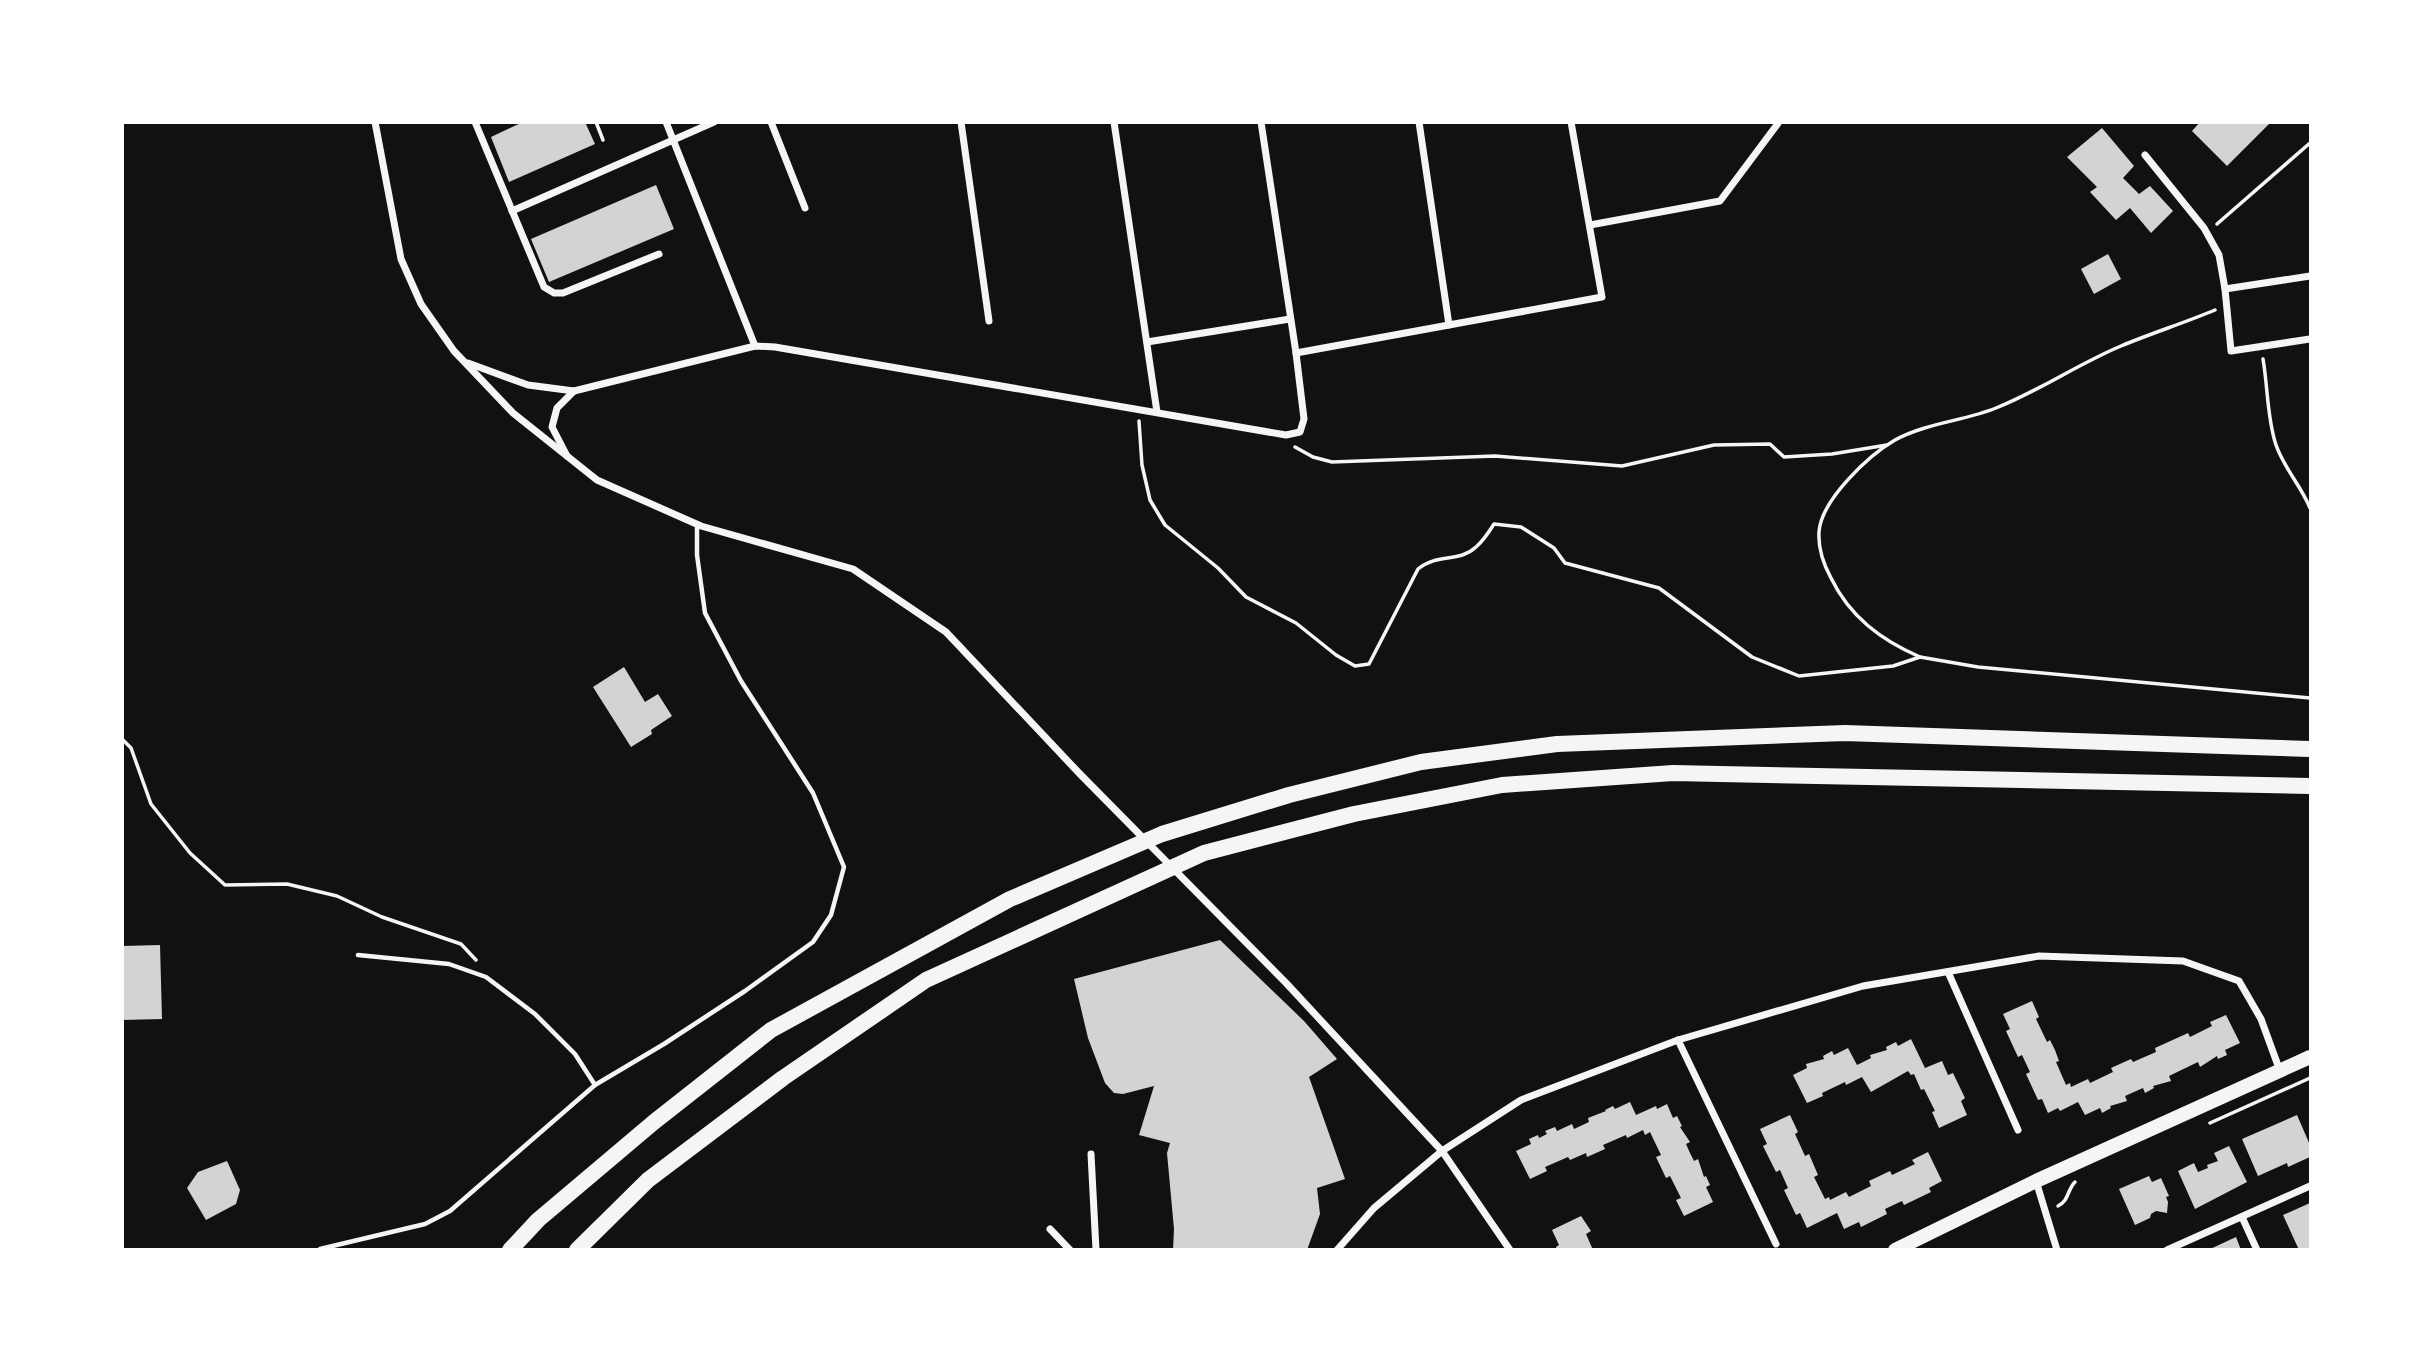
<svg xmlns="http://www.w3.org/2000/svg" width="2433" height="1372" font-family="Raleway,sans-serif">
	<rect width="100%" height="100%" fill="#111"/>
	<!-- building -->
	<g fill="#d3d3d3">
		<polygon points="523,122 585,122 595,144 509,182 491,137"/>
		<polygon points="2200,122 2271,122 2227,166 2192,131"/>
		<polygon points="2102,128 2134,166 2123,178 2139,194 2150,186 2173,211 2151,233 2130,208 2116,220 2090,192 2097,187 2067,157"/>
		<polygon points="656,185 674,229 549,282 531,239"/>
		<polygon points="2108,254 2121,279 2094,294 2081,269"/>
		<polygon points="624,667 645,702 658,694 672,716 651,730 652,734 631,747 593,687"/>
		<polygon points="1220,940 1304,1021 1337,1059 1309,1077 1345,1179 1317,1188 1320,1214 1307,1250 1173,1250 1174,1229 1167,1153 1170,1143 1139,1135 1154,1086 1123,1094 1114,1093 1105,1083 1088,1038 1074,979"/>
		<polygon points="160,945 162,1019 122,1020 122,946"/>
		<polygon points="2032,1001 2039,1017 2036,1019 2047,1042 2050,1040 2055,1050 2059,1061 2056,1062 2066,1085 2070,1083 2071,1087 2088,1079 2090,1083 2113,1072 2111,1068 2131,1059 2133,1062 2156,1052 2155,1048 2188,1033 2190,1037 2212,1026 2210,1022 2226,1015 2240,1043 2225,1050 2227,1055 2218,1059 2217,1056 2200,1067 2198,1062 2169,1076 2171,1081 2153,1086 2154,1088 2145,1093 2143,1088 2125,1096 2127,1101 2110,1106 2111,1108 2102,1113 2100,1108 2085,1115 2078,1102 2060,1111 2058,1108 2048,1113 2042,1099 2038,1100 2026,1074 2030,1072 2022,1055 2018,1057 2006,1031 2010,1029 2003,1014"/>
		<polygon points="1911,1039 1925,1068 1942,1061 1948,1075 1953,1073 1965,1098 1961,1101 1967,1115 1939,1128 1932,1112 1935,1111 1924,1089 1921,1090 1914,1074 1911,1075 1908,1071 1871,1092 1862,1077 1846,1085 1845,1082 1822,1093 1823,1096 1807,1103 1793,1075 1807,1068 1806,1064 1824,1059 1823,1056 1832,1051 1834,1055 1848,1048 1857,1065 1871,1058 1870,1055 1887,1050 1886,1047 1896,1042 1898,1046"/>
		<polygon points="1630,1102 1636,1115 1656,1106 1657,1109 1667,1104 1673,1118 1677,1116 1682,1126 1680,1127 1690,1142 1686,1144 1690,1153 1694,1161 1698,1159 1704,1177 1706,1176 1710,1185 1706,1187 1713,1202 1684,1216 1676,1200 1681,1198 1670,1176 1666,1178 1656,1157 1661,1155 1650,1132 1645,1135 1643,1130 1627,1138 1626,1135 1603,1145 1605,1149 1587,1157 1586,1153 1570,1160 1568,1157 1545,1167 1547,1171 1530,1179 1516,1151 1531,1144 1529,1139 1538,1135 1539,1138 1547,1134 1545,1131 1555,1127 1557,1131 1572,1124 1574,1129 1589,1122 1588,1118 1606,1111 1605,1110 1613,1106 1615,1109"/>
		<polygon points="1790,1115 1798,1132 1795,1134 1805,1156 1809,1154 1818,1175 1814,1177 1825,1199 1829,1197 1830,1200 1846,1192 1849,1197 1871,1186 1869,1181 1890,1171 1892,1175 1915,1164 1912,1160 1928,1152 1942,1181 1929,1188 1931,1192 1904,1205 1902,1201 1885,1209 1887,1214 1861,1227 1859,1222 1844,1229 1837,1213 1807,1228 1800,1213 1796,1215 1784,1190 1788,1188 1780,1170 1776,1172 1763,1146 1767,1144 1760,1129"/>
		<polygon points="2297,1115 2310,1145 2310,1157 2288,1167 2287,1163 2258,1176 2242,1139"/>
		<polygon points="2229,1146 2247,1182 2195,1209 2178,1171 2194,1163 2198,1172 2208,1168 2207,1165 2218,1161 2214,1153"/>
		<polygon points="227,1161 240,1190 236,1204 206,1220 187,1188 198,1172"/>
		<polygon points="2149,1176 2152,1182 2161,1178 2169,1196 2166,1197 2168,1202 2167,1213 2156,1211 2151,1214 2150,1218 2135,1225 2119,1189"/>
		<polygon points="2310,1203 2310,1250 2299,1250 2283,1215"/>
		<polygon points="1581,1216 1591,1231 1586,1234 1593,1250 1557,1250 1556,1247 1559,1245 1552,1230"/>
		<polygon points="2236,1237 2241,1250 2208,1250"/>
	</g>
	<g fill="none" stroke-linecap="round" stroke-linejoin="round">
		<!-- path -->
		<g stroke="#f5f5f5" stroke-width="3.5">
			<polyline points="596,122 603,140"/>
			<polyline points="2217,224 2310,143"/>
			<path d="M 2263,359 C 2268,388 2267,418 2276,445 C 2284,468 2301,486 2310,508"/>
			<path d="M 1139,421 L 1142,465 L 1150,500 L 1165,525 L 1218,568 L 1246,597 L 1296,623 L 1336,655 L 1355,666 L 1369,664 L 1418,569 C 1437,553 1459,563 1476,547 C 1483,541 1489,532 1494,524 L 1521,527 L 1554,548 L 1565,563 L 1659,588 L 1752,657 L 1799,676 L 1893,666 L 1920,657 L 1978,667 L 2310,698"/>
			<polyline points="1295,447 1313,457 1332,462 1495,456 1622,466 1714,445 1770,444 1784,457 1832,454 1887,445"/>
			<path d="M 1920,657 C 1881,640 1850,617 1831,578 C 1824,565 1818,548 1819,532 C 1821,500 1869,455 1895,440 C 1926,423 1964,421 1996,408 C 2039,391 2078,364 2121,346 C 2152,333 2184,323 2215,310"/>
			<polyline points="122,739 131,748 151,804 190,853 225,885 287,884 337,896 382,917 461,944 476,960"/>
			<polyline points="2210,1123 2310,1078"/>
			<path d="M 2058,1206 C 2069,1201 2067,1190 2075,1182"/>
		</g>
		<!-- service -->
		<g stroke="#f5f5f5" stroke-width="4.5">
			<polyline points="358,955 449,964 486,977 535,1014 575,1054 595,1085 664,1044 745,991 813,942 831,915 844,867 813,793 741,681 705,613 697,555 697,525"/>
			<polyline points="320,1249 425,1224 450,1211 595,1085"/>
		</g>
		<!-- minor -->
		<g stroke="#f5f5f5" stroke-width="7">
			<polyline points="375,122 401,259 421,304 454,351 513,413 597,480 701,526 853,569 946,632 1079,773 1287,984 1442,1151 1510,1250"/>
			<polyline points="475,122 544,287 554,293 563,293 659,254"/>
			<polyline points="666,122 755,346"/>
			<polyline points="771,122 805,208"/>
			<polyline points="961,122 989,321"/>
			<polyline points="1114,122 1157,412"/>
			<polyline points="1419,122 1449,325"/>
			<polyline points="2145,155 2204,228 2219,255 2225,289"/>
			<polyline points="512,211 714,122"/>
			<polyline points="1590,225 1720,201 1779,122"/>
			<polyline points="2310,276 2225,289 2231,351 2310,339"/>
			<polyline points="1147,342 1290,319"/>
			<polyline points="1296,353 1602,297 1571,122"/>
			<polyline points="468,363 528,385 574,391 755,346 775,347 1286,435 1300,432 1304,419 1296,353 1261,122"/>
			<polyline points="567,456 552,427 557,408 574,391"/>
			<polyline points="1948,972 2018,1130"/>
			<polyline points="1678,1040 1776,1244"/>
			<polyline points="1091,1154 1096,1250"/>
			<polyline points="2036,1181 2057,1250"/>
			<polyline points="2242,1217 2257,1250"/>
			<polyline points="1050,1229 1070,1250"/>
			<polyline points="1337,1250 1374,1208 1442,1151 1521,1100 1678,1040 1863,986 2039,956 2183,961 2239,981 2261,1019 2280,1071"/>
			<polyline points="2167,1250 2310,1186"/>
		</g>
		<!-- secondary -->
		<polyline stroke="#f5f5f5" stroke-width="14" points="1895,1250 2036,1181 2310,1057"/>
		<!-- trunk -->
		<g stroke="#f5f5f5" stroke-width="16">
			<polyline points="510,1250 538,1220 654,1122 771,1030 1010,899 1162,834 1289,795 1421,762 1557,744 1845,733 2310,749"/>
			<polyline points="577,1250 648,1180 783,1078 926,980 1204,853 1354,814 1502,785 1673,773 2310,786"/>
		</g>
	</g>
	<!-- border -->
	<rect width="2433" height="1372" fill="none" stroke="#ffffff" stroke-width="248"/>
</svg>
